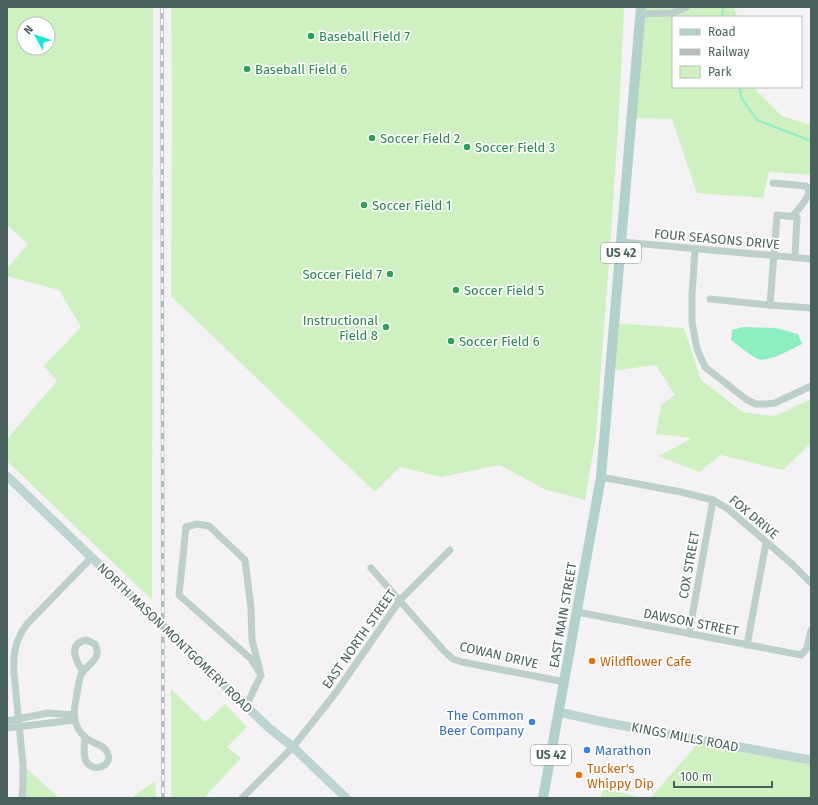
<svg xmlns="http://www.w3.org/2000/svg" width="818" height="805" font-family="'Fira Sans',sans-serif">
	<rect width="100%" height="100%" fill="#f4f2f4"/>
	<!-- green -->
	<g fill="#cff1c1" fill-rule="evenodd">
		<path d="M 7,7 L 153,7 L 152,600 L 7,461 L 7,439 L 57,381 L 44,366 L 81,327 L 59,290 L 7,276 L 7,269 L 28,244 L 7,225 ZM 24,24 L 48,24 L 48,48 L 24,48 Z"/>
		<polygon points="171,7 624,7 620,96 611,234 596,435 585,500 546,490 500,465 442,477 400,467 375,492 171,296 172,100"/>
		<polygon points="641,7 734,7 737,17 673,17 673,87 753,87 782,116 811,125 811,175 769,172 763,198 697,193 672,119 632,118"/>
		<polygon points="615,323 684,328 701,380 743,412 775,416 811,399 811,443 783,470 721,455 699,472 659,456 692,438 656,434 661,405 675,395 656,365 611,371"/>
		<polygon points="171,689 205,722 225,704 247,727 227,747 241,758 204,798 171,798"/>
		<polygon points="701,740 811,759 811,798 650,798"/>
		<polygon points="23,765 59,798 19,798"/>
		<polygon points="155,781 156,798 131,798"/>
		<polygon points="604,788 642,798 600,798"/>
	</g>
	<!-- water -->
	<path fill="#8defc1" d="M 743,327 L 776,328 L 798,334 L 802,344 C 792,349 767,363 758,359 C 751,356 738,345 731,340 L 732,330 Z"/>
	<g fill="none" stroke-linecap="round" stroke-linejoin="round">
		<!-- stream -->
		<g stroke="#8defc1" stroke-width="2">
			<polyline points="722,17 723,7"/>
			<polyline points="740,87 741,97 757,120 811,141"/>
		</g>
		<!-- street -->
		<g stroke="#bdcfcb" stroke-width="7">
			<polyline points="641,14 672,13 687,7"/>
			<path d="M 773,183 L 806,186 C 815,193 798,209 793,216"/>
			<polyline points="622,242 811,259"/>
			<polyline points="695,249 692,296 692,322 697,349 705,367 747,400 756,404 766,404 775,403 811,386"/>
			<polyline points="710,299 770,305 777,215 797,217 795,257"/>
			<polyline points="770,305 811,308"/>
			<polyline points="601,477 681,492 713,500 728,509 792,564 811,583"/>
			<polyline points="371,568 444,651 453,659 462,662 565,682"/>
			<polyline points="577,612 801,655 807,648 811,630"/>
			<polyline points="689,634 713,500"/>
			<polyline points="747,645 766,543"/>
			<path d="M 83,672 C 76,661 67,644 86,640 L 95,644 C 103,660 87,663 81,675 C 78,683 77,695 75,705 C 73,718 76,732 89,740 C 95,744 105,745 108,754 C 112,767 92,773 86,761 C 83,754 84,745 85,737"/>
			<polyline points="246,706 261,675 252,640 251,608 245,560 209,526 197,524 186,527 179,595 251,659 261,675"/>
			<polyline points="7,721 48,713 74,715"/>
			<polyline points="7,728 75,720"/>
			<path d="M 22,798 L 23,785 L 23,765 L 14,673 C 13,654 15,640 27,624 L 91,558"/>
			<polyline points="242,798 293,747 337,691 400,600 450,550"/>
		</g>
		<!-- secondary -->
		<g stroke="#bed4d0" stroke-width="9">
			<polyline points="7,476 269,728 293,747 346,798"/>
			<polyline points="559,712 608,723 811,760"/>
		</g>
		<!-- primary -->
		<polyline stroke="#b2d1cb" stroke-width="10" points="543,798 601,477 641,7"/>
		<!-- rail casing -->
		<g stroke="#b4bcbc" stroke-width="3.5">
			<polyline id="rail" points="162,7 163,798"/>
		</g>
		<!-- rail -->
		<use href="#rail" stroke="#fff" stroke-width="2" stroke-dasharray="6" stroke-linecap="butt"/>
	</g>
	<!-- markers -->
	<g fill="#2e9e5b" stroke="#fff" stroke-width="1.5">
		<circle cx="311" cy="36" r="4"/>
		<circle cx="247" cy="69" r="4"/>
		<circle cx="372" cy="138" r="4"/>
		<circle cx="467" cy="147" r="4"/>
		<circle cx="364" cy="205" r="4"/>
		<circle cx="390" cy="274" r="4"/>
		<circle cx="456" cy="290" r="4"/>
		<circle cx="386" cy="327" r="4"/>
		<circle cx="451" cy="341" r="4"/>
	</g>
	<g fill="#e8710a" stroke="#fff" stroke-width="1.5">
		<circle cx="592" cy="661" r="4"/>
		<circle cx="579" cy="775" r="4"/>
	</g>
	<g fill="#3f7fe0" stroke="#fff" stroke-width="1.5">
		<circle cx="532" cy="722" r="4"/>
		<circle cx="587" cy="750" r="4"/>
	</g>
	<g text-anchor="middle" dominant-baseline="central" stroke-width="3.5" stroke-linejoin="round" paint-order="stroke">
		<!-- shield labels -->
		<g fill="#fff" stroke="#80908d" stroke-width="1">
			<rect x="601" y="243" width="40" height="20" rx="3"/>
			<rect x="531" y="745" width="40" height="20" rx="3"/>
		</g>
		<g font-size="12" font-weight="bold" fill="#49615c">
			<text x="621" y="253">US 42</text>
			<text x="551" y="755">US 42</text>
		</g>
		<!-- leisure labels -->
		<g font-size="13" fill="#27864d" stroke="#fff" text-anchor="start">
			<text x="319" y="36">Baseball Field 7</text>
			<text x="255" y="69">Baseball Field 6</text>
			<text x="380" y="138">Soccer Field 2</text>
			<text x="475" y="147">Soccer Field 3</text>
			<text x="372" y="205">Soccer Field 1</text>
			<text x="382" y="274" text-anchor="end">Soccer Field 7</text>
			<text x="464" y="290">Soccer Field 5</text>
			<text x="378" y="320" text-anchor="end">Instructional<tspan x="378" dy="15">Field 8</tspan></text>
			<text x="459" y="341">Soccer Field 6</text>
		</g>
		<!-- street labels -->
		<g font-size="13" fill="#49615c" stroke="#fff">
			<text transform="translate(717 239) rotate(5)">FOUR SEASONS DRIVE</text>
			<text transform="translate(754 517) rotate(40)">FOX DRIVE</text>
			<text transform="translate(689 565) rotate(-80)">COX STREET</text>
			<text transform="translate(563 615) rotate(-80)">EAST MAIN STREET</text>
			<text transform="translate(691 622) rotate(11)">DAWSON STREET</text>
			<text transform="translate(175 638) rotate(44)">NORTH MASON MONTGOMERY ROAD</text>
			<text transform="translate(359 639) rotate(-55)">EAST NORTH STREET</text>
			<text transform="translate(499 655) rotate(13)">COWAN DRIVE</text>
			<text transform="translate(685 737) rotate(11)">KINGS MILLS ROAD</text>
		</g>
		<!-- food labels -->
		<g font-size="13" fill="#c56008" stroke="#fff" text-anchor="start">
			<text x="600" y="661">Wildflower Cafe</text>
			<text x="587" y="768">Tucker's<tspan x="587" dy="15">Whippy Dip</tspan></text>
		</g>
		<!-- shop labels -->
		<g font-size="13" fill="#366cbe" stroke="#fff" text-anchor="end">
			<text x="524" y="715">The Common<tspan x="524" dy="15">Beer Company</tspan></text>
			<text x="595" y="750" text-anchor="start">Marathon</text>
		</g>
	</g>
	<!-- border -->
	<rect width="818" height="805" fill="none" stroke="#49615c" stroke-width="16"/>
	<!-- legend -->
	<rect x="672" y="16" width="130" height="72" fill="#ffffff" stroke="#b6c0be"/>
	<rect x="680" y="29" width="20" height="6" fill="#b2d1cb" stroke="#b6c0be"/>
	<text x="708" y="36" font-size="12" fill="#49615c">Road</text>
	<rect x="680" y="49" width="20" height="6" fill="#b4bcbc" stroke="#b6c0be"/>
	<text x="708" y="56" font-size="12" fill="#49615c">Railway</text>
	<rect x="680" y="66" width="20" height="12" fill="#cff1c1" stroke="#b6c0be"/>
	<text x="708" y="76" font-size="12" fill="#49615c">Park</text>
	<!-- north arrow -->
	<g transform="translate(36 36) rotate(310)"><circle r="19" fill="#ffffff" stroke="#b6c0be"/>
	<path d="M0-3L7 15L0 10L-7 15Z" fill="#15ebd2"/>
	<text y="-6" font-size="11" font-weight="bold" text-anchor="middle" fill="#49615c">N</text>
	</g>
	<!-- scale -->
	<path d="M674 781v6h98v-6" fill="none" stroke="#49615c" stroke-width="2"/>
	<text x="680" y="781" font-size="12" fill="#49615c" stroke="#ffffff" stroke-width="3" paint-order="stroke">100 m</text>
</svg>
